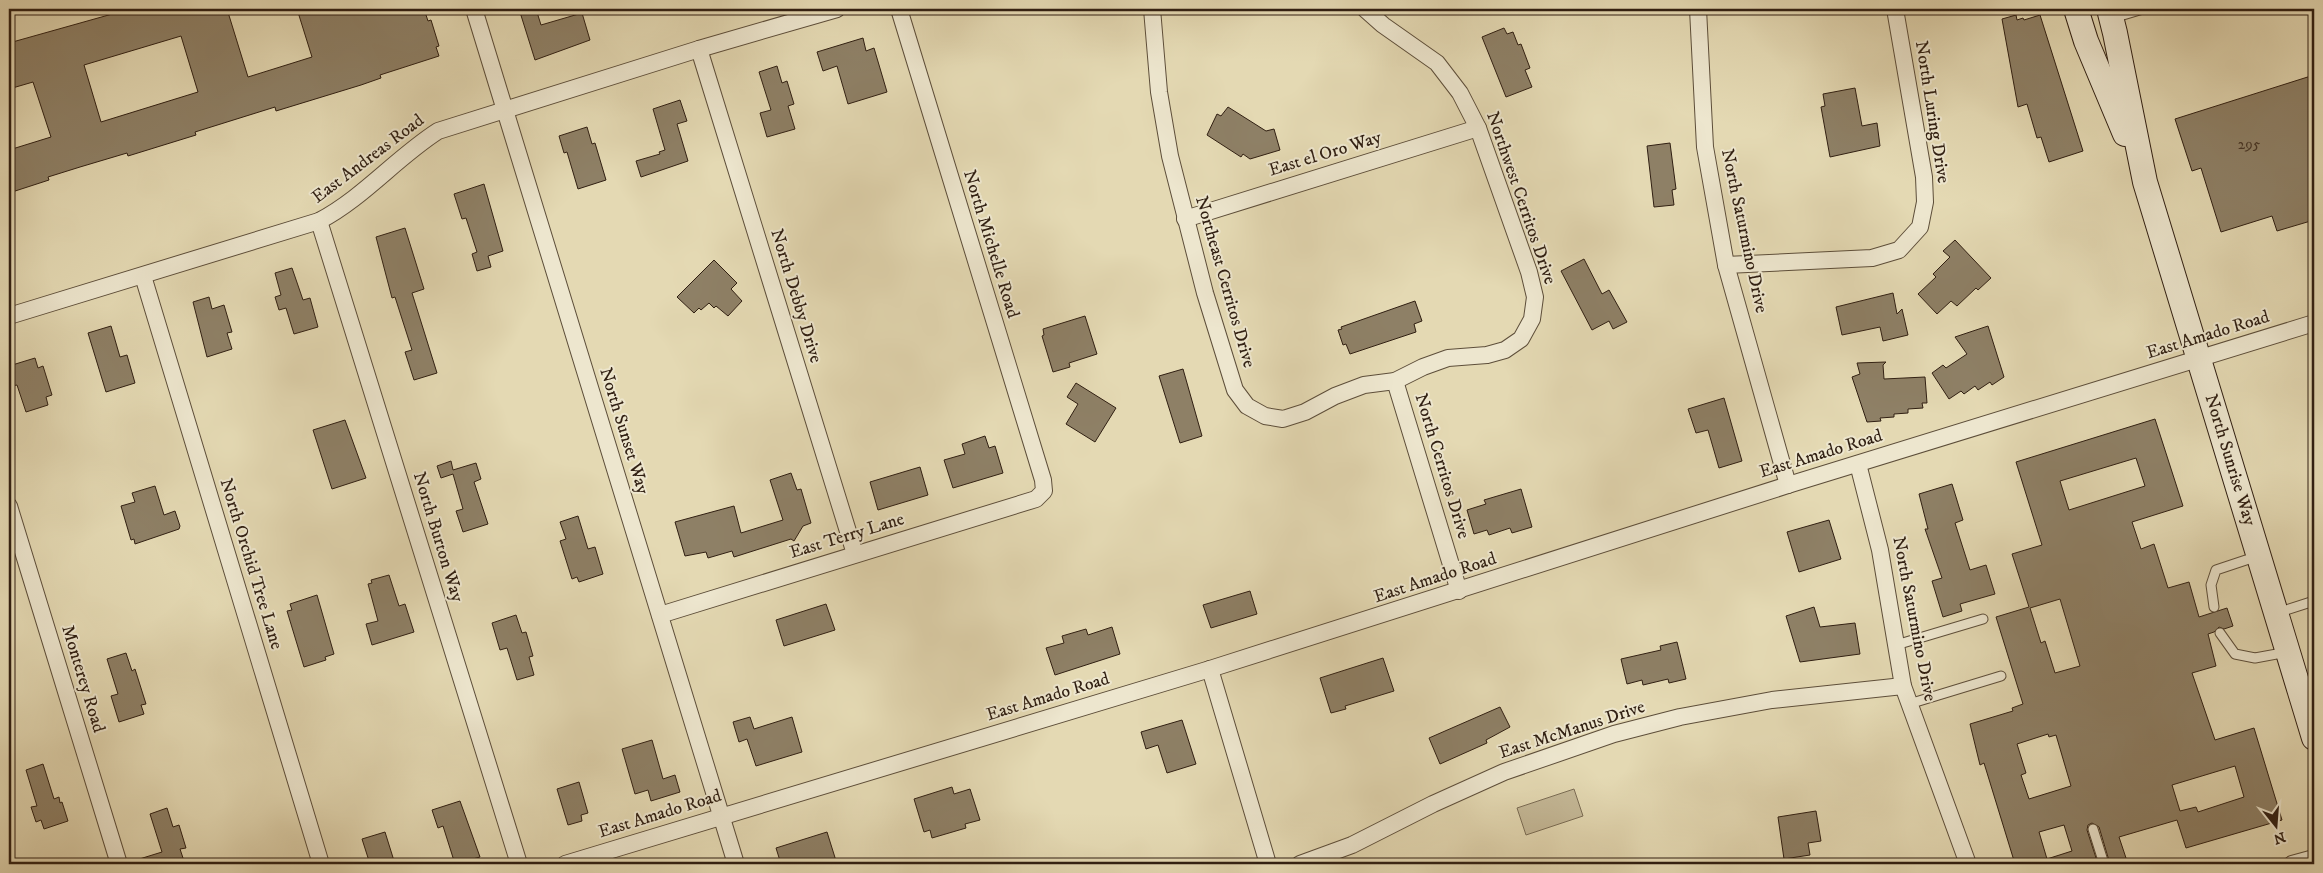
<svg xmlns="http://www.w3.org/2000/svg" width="2323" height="873" font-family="'IM FELL DW Pica',serif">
	<rect width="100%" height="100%" fill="#e4d9b3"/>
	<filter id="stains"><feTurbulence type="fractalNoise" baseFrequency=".004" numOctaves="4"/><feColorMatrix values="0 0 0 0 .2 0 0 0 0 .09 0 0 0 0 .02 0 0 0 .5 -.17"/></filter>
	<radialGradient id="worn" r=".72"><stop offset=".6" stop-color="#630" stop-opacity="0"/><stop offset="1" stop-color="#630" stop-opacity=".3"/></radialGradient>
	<!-- green -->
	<polygon fill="#c5b998" stroke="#7a6c55" points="1574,789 1583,816 1526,835 1517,808"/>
	<!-- building -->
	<g fill="#8e8066" stroke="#301f12" fill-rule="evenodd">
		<path d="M 130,9 L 227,9 L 248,77 L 312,57 L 297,9 L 424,9 L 428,21 L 431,20 L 439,46 L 436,47 L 439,56 L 380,75 L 381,78 L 361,85 L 276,111 L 275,107 L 195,132 L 196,135 L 128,156 L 127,153 L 80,167 L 48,177 L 49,180 L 9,193 L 9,150 L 51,137 L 33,82 L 9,89 L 9,43 ZM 181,36 L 198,92 L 101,122 L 84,65 Z"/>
		<polygon points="519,9 536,9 541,25 582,13 590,40 535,60"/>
		<polygon points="2016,15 2017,20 2023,18 2024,20 2040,15 2083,151 2049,162 2041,137 2037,138 2027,104 2018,107 2002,19"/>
		<polygon points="1504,28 1507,34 1513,32 1518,45 1521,44 1530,68 1525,70 1532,87 1506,97 1482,37"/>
		<polygon points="863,38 866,51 874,48 887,92 848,104 837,66 823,71 817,52"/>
		<polygon points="777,66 782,83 787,81 794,104 788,106 795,129 767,137 760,113 771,110 759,72"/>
		<polygon points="2314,75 2314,220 2277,231 2272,216 2221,232 2201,168 2192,171 2175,119"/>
		<polygon points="1855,88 1862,126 1877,123 1880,146 1830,157 1821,107 1825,106 1823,94"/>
		<polygon points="680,100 687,121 677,124 688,161 641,177 636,161 660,154 659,152 665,150 653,109"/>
		<polygon points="1228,107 1266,131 1274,129 1280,150 1250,159 1243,154 1241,157 1207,135 1217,114 1221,116"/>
		<polygon points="587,127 592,144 595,143 606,180 578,189 567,152 564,153 559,136"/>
		<polygon points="1670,143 1676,189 1672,190 1674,205 1654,207 1647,146"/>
		<polygon points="484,184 503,251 488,256 491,267 477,271 472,254 477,252 466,218 462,219 454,194"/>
		<polygon points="405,228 424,289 412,293 437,373 414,380 405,352 412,350 395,297 392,298 376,237"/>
		<polygon points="1955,240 1991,278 1978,290 1976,288 1957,306 1951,301 1937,314 1918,294 1936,277 1933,274 1950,257 1943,251"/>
		<polygon points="1584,259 1602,294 1609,290 1627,322 1613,329 1609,321 1592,330 1561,271"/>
		<polygon points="714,260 737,283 731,289 742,301 728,316 716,306 714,308 709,303 701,310 699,308 694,313 677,297"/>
		<polygon points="292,268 303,300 310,298 318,327 294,334 286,308 279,310 275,297 281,295 275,273"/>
		<polygon points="1893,293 1897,314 1902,309 1908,335 1883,341 1880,327 1842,335 1836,307"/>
		<polygon points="209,297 212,309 224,305 232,332 227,333 232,349 207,357 193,302"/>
		<polygon points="1415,301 1422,321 1414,324 1416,332 1350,354 1346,344 1343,345 1338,330 1342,329 1341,327"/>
		<polygon points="1085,316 1097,354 1069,363 1070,367 1053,372 1042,336 1044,335 1043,329"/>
		<polygon points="111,326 120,357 127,355 135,383 106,392 88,333"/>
		<polygon points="1988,326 2004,377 1992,385 1990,382 1978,390 1975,386 1964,394 1961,391 1949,399 1932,373 1943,365 1946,368 1967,354 1955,337"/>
		<polygon points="35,358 38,368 43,366 52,395 46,397 48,405 26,412 17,385 12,386 9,366"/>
		<polygon points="1886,362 1883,365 1884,379 1925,377 1927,403 1922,403 1923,408 1908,409 1908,413 1894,414 1894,417 1880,418 1881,421 1867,422 1852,377 1860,374 1857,363"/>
		<polygon points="1183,369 1202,436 1180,443 1159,376"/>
		<polygon points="1076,383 1116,408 1095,442 1066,424 1078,404 1067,397"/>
		<polygon points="1724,398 1742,461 1719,468 1708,430 1696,433 1688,409"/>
		<path d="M 2155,419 L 2183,506 L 2132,522 L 2141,549 L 2154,544 L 2168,588 L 2189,582 L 2199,617 L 2227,608 L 2233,626 L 2224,629 L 2219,627 L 2214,632 L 2208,634 L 2216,666 L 2192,673 L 2215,740 L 2254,728 L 2282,820 L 2186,848 L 2177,820 L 2119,837 L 2128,864 L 2110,864 L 2099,827 L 2092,823 L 2088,825 L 2087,830 L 2098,864 L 2015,864 L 1984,763 L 1980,765 L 1970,724 L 2013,711 L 2012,708 L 2023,704 L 1996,617 L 2029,607 L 2012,554 L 2042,545 L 2016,462 ZM 2136,458 L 2145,486 L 2069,510 L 2060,481 ZM 2060,599 L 2080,666 L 2055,673 L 2045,641 L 2041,643 L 2030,608 ZM 2048,734 L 2049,737 L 2056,735 L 2071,786 L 2029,799 L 2021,775 L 2026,773 L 2017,744 ZM 2235,766 L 2244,797 L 2198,812 L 2196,807 L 2180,811 L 2172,785 ZM 2064,825 L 2072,851 L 2047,859 L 2039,832 Z"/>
		<polygon points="345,420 366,478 332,489 313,430"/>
		<polygon points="985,436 989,448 995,446 1003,473 953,488 944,460 965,454 962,444"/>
		<polygon points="451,461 453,470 476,463 481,479 474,482 488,524 463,532 456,511 463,509 453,474 441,478 437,466"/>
		<polygon points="920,467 928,495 878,510 870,482"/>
		<polygon points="791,473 797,490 801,489 811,523 803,526 794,541 791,539 734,557 732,551 708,558 706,552 685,556 675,522 734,506 741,533 783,520 770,480"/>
		<polygon points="1952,484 1963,520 1955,523 1970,570 1986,565 1995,594 1960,604 1962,611 1943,617 1932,581 1942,578 1925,529 1928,529 1919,494"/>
		<polygon points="155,486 164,515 175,511 180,526 179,529 135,544 134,539 131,540 121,506 135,502 132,493"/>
		<polygon points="1521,489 1532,527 1512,533 1510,528 1489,535 1487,530 1474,534 1467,510 1486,504 1484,500"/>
		<polygon points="578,516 588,549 595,547 603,574 579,582 577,577 572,579 560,541 566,539 560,522"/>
		<polygon points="1829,520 1841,559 1799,572 1787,532"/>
		<polygon points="389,575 399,606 405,604 414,632 372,645 366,624 378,621 368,584 372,583 371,580"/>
		<polygon points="1250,591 1257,614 1211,628 1203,605"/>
		<polygon points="317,595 334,654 325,657 326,660 304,667 287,611 292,610 290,604"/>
		<polygon points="826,604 835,630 784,646 776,620"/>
		<polygon points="1814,607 1820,627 1855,623 1860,654 1800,662 1786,616"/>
		<polygon points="516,615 522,633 526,632 533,656 529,657 534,675 517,680 507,648 500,650 492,623"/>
		<polygon points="1112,627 1120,654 1055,675 1046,648 1064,643 1062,636 1086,629 1088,635"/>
		<polygon points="1677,642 1686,679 1669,683 1668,679 1643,685 1642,680 1627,684 1621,659 1661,650 1660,646"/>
		<polygon points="126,653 132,671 135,669 146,704 141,705 144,714 119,722 111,696 118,694 107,659"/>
		<polygon points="1383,658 1394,691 1345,706 1346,709 1331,713 1320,678"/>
		<polygon points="1500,707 1510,727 1486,740 1487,743 1440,764 1429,738"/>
		<polygon points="750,717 754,729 792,717 802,752 756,766 747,739 739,742 733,722"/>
		<polygon points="1182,720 1196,764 1167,773 1158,745 1146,749 1141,732"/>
		<polygon points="652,740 663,779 675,775 680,792 651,801 648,790 635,794 622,749"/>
		<polygon points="43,764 54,799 59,797 60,803 62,802 68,821 44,829 41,820 36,822 31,807 37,806 26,770"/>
		<polygon points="579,782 588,813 581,815 582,821 568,825 557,789"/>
		<polygon points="952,787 954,794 970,789 980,820 965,824 966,828 932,838 930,830 924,832 914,799"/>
		<polygon points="460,801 480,857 455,864 443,826 438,828 432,810"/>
		<polygon points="167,808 173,827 179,825 186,848 180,849 185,864 134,864 133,861 162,852 150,814"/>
		<polygon points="1816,811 1821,841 1808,843 1810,855 1784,859 1778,817"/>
		<polygon points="385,832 395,864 370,864 362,839"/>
		<polygon points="827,832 837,864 781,864 776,848"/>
	</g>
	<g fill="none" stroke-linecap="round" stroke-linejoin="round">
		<!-- service casing -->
		<g stroke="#5d4e3a" stroke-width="11">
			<g id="service">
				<polyline points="2113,18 2143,9"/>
				<polyline points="2214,607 2211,585 2216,570 2258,556"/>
				<polyline points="2277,613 2314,601"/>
				<polyline points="2220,633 2235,654 2255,658 2288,652"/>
				<polyline points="1896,645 1983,619"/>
				<polyline points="1909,704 2001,676"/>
				<polyline points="2093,829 2104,864"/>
			</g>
		</g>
		<!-- minor casing -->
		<g stroke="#5d4e3a" stroke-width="18">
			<g id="minor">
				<polyline points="474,9 736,864"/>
				<polyline points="1152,9 1159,92 1170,156 1205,293 1235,390 1247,406 1265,416 1283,419 1305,412 1335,396 1364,385 1395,381 1423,367 1448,358 1487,355 1505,350 1521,339 1532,319 1535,297 1529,272 1478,128 1460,93 1437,63 1383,25 1365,9"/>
				<polyline points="1698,9 1705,147 1726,265 1788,485"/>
				<polyline points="699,49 855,554"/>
				<polyline points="1185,219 1478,128"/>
				<polyline points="319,221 519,864"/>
				<polyline points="1726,265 1872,258 1899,250 1920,227 1925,202 1924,177 1895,9"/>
				<polyline points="143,276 321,864"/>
				<path d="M 9,316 L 319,221 C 363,198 396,158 438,131 L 699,49 L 837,9"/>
				<polyline points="1395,381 1459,591"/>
				<polyline points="1858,464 1880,550 1903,686 1968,864"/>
				<polyline points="9,506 119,864"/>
				<polyline points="660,615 1036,499 1044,491 1043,480 899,9"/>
				<polyline points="1210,669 1268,864"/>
				<polyline points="565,864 1210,669 1788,485 2314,323"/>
				<polyline points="1300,864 1352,845 1433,804 1504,772 1614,734 1680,717 1772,700 1903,686"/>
				<polyline points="2292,864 2314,858"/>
			</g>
		</g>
		<!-- secondary casing -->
		<g stroke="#301f12" stroke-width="26">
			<g id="secondary">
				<polyline points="2076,9 2086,41 2125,134"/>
				<polyline points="2109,9 2115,33 2145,182 2314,738"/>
			</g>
		</g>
		<!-- service -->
		<use href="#service" stroke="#ede6ce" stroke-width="9"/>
		<!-- minor -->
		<use href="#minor" stroke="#ede6ce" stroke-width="16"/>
		<!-- secondary -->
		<use href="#secondary" stroke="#ede6ce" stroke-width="24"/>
	</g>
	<g text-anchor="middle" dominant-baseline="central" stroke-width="4" stroke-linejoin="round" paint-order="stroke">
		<!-- number labels -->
		<g font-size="15" fill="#483727">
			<text x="2249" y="144">295</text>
		</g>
		<!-- street labels -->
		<g font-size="18" fill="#301f12" stroke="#ede6ce">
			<text transform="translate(1932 112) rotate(81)">North Luring Drive</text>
			<text transform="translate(1325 154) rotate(-17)">East el Oro Way</text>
			<text transform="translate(368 159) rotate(-37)">East Andreas Road</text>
			<text transform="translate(1521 198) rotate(71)">Northwest Cerritos Drive</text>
			<text transform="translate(1744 231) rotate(78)">North Saturmino Drive</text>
			<text transform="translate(991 244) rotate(73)">North Michelle Road</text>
			<text transform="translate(1225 282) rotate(74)">Northeast Cerritos Drive</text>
			<text transform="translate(796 296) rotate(73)">North Debby Drive</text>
			<text transform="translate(2208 335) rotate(-17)">East Amado Road</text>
			<text transform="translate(624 431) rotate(73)">North Sunset Way</text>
			<text transform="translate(1821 454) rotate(-17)">East Amado Road</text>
			<text transform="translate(2230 460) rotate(73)">North Sunrise Way</text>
			<text transform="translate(1442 466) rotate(73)">North Cerritos Drive</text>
			<text transform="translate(847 536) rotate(-17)">East Terry Lane</text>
			<text transform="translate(438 537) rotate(73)">North Burton Way</text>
			<text transform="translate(251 564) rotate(73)">North Orchid Tree Lane</text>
			<text transform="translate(1435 578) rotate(-18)">East Amado Road</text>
			<text transform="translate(1914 619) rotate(79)">North Saturmino Drive</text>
			<text transform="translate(83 679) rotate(73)">Monterey Road</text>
			<text transform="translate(1048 697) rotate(-17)">East Amado Road</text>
			<text transform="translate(1572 730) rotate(-18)">East McManus Drive</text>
			<text transform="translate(660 814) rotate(-17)">East Amado Road</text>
		</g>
	</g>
	<!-- margin -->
	<rect width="2323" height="873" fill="none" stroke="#e4d9b3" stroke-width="30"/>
	<rect x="10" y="10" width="2303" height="853" fill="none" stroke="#301f12" stroke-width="2.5"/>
	<rect x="15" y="15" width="2293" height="843" fill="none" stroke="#301f12"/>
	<!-- north arrow -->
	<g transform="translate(2276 826) rotate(163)" stroke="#ede6ce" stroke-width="4" paint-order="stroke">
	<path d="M0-4L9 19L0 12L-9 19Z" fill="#301f12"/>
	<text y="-8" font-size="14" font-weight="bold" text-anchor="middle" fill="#301f12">N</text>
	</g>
	<rect width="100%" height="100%" filter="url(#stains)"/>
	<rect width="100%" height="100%" fill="url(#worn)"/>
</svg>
